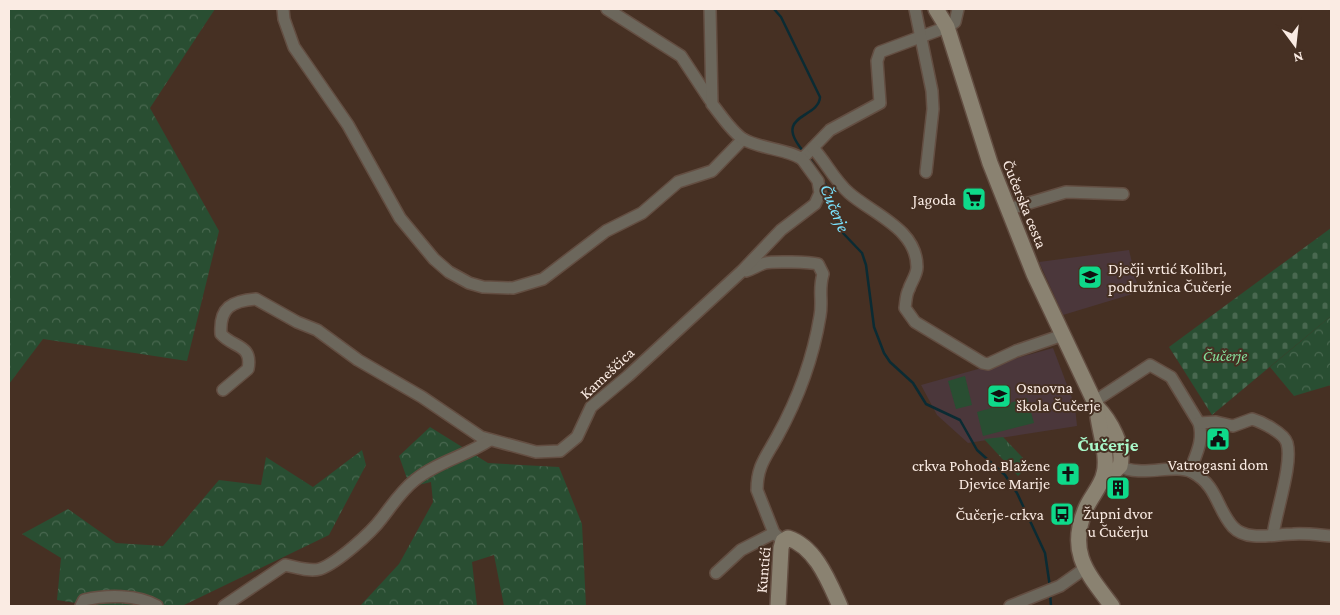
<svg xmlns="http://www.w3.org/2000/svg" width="1340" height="615" font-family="'Crimson Pro',serif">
	<defs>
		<pattern id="forest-crowns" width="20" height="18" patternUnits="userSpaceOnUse" patternTransform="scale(1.25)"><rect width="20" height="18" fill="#294e32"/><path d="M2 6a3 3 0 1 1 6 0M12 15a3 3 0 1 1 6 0" fill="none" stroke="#496850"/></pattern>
		<pattern id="cemetery-stones" width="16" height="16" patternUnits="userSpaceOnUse" patternTransform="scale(1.25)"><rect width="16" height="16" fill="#294e32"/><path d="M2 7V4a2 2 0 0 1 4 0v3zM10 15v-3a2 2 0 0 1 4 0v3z" fill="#496850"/></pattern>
		<pattern id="park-tufts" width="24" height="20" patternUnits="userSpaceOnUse" patternTransform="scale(1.25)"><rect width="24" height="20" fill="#294e32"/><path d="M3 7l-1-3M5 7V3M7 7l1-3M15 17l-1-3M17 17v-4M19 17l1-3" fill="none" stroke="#496850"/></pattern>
	</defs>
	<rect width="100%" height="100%" fill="#463023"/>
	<!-- education -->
	<g fill="#4b373b">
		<polygon points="1129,250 1139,292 1063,315 1039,262"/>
		<polygon points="1053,348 1075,406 1077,426 968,443 937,415 921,385"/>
	</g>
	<!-- green -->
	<g fill="#294e32">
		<polygon points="965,376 972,405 956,409 948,381"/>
		<polygon points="1027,398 1034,423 983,436 977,412"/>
	</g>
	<!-- forest -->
	<g fill="url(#forest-crowns)">
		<polygon points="9,9 215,9 150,108 219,231 187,361 43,339 9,384"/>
		<polygon points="1331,316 1331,385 1294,396 1270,367"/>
		<polygon points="430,427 488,463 559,467 582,524 586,606 504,606 494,555 472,562 477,606 360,606 399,564 433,502 431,482 410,487 399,456"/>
		<polygon points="362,450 366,465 329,535 182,606 95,606 57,600 61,558 22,534 68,509 116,543 163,546 219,480 261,485 266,457 313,487"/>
	</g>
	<!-- cemetery -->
	<polygon fill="url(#cemetery-stones)" points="1331,228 1331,316 1212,415 1169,347"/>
	<!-- park -->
	<polygon fill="url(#park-tufts)" points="1003,437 1023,458 1024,470 1018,476 984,439"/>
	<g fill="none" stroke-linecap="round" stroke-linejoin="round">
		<!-- stream -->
		<g stroke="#0b2b33" stroke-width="2.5">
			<path d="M 774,9 L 781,17 L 820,97 C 819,119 771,114 804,152"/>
			<polyline points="809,158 832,195 833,211 841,231 862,253 866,265 874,327 884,353 890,362 913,383 926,404 960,420 977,450 1005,475 1017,493 1045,553 1050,587"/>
			<polyline points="1050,593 1051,606"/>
		</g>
		<!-- street casing -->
		<g stroke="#634e42" stroke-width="14">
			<g id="street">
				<polyline points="283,9 284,19 294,47 348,125 400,218 434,259 449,272 469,283 483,287 513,288 543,279 606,231 642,213 678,182 712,171 743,139"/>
				<polyline points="607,9 681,56 710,100"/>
				<path d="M 710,9 L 712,104 C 721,115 731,131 743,139 C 760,149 788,149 802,159 L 830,130 L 880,103 L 877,61 L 880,52 L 947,27 L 955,22 L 958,9"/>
				<polyline points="915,9 932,91 933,109 926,172"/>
				<path d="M 813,148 C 826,162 834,180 849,193 C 873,214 917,229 917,267 C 917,275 911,282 909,289 C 906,294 906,301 905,308 L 915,322 L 983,363 L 988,364 L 1016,351 L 1063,335"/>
				<polyline points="1009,209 1066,192 1123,194"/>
				<path d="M 746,271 C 753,269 758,265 765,263 C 773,261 810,262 818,264 L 823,274 C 818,291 823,300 820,316 C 813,359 798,399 777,437 C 766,457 757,466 757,490 L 774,533 L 783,541"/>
				<path d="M 223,390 L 248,369 C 253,344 233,348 221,334 C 219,307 232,301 256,299 L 297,322 L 317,330 L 358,360 L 422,397 L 481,437 L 536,452 L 560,451 L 577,437 L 591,407 L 628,376 L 742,271 L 781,230 L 815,204 L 820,193 L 818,181 L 802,159"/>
				<path d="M 1095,401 L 1150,365 L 1171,377 L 1199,423 C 1204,441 1196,454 1190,471"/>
				<path d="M 1199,423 L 1216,422 L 1233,426 L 1252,419 C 1262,422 1284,433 1287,443 C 1293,464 1276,511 1273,535"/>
				<path d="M 1120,466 C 1140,478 1174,463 1192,472 C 1218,486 1216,508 1233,527 C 1247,542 1275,534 1293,534 C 1305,533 1319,535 1331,536"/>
				<polyline points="716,573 741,550 774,533"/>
				<path d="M 81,606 L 84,600 C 105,595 138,594 157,606"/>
				<path d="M 224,606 L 285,565 C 296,567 309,572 320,569 C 337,563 371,533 382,518 C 393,504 401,491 415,480 C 437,462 466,456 490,440"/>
				<polyline points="1010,606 1060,586 1084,569"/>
			</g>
		</g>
		<!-- secondary casing -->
		<g stroke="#634e42" stroke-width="18">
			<g id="secondary">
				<path d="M 936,9 L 947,27 L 990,163 L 1034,274 L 1097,407 C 1110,420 1125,447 1120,466 L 1114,472 L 1104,474"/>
				<path d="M 1097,408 C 1098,429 1109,454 1104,474 C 1101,486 1091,497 1086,508 C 1067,552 1087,573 1112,606"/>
				<path d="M 778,606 L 781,548 L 783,541 L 788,538 C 816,547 829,582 840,606"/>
			</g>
		</g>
		<!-- street -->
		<use href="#street" stroke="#6c675c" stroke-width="11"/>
		<!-- secondary -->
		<use href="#secondary" stroke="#8a8271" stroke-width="15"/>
	</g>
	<!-- icons -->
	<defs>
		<g id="supermarket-square" transform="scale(1.25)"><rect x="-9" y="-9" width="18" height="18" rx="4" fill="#0ed98a" stroke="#463023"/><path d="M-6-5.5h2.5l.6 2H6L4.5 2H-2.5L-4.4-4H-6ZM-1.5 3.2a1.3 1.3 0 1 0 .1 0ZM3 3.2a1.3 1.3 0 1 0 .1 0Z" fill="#111"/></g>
		<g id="school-square" transform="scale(1.25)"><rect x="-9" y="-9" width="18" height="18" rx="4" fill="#0ed98a" stroke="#463023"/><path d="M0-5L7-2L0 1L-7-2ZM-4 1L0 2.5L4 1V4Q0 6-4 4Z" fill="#111"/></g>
		<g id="civic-square" transform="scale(1.25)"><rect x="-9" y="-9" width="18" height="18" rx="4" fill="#0ed98a" stroke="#463023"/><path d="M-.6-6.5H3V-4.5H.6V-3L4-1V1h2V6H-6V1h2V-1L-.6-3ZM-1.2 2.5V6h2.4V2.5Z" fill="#111"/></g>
		<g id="church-square" transform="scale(1.25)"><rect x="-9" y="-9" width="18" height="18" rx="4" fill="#0ed98a" stroke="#463023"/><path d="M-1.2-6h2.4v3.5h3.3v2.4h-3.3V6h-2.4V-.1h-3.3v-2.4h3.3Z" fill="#111"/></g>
		<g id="building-square" transform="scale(1.25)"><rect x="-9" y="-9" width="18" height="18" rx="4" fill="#0ed98a" stroke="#463023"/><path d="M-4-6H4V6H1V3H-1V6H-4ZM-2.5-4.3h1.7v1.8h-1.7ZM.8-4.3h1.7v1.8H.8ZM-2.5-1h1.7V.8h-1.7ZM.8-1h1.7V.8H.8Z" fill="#111"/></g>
		<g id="bus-square" transform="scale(1.25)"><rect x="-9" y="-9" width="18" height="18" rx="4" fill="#0ed98a" stroke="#463023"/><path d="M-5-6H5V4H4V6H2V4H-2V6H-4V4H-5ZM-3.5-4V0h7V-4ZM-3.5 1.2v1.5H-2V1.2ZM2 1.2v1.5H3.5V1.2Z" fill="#111"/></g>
	</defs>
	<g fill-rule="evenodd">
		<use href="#supermarket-square" x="974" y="199"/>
		<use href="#school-square" x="1090" y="277"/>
		<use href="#school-square" x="999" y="396"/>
		<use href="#civic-square" x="1218" y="439"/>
		<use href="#church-square" x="1068" y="474"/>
		<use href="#building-square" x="1118" y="488"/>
		<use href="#bus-square" x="1062" y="514"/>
	</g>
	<g text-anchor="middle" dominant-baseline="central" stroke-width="4" stroke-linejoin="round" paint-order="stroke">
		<!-- poi labels -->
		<g font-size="16" fill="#faebe3" stroke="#463023" text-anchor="end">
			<text x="956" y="199">Jagoda</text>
			<text x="1108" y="268" text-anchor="start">Dječji vrtić Kolibri,<tspan x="1108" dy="18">podružnica Čučerje</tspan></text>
			<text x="1016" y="387" text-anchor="start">Osnovna<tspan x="1016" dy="18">škola Čučerje</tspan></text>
			<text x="1218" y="464" text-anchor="middle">Vatrogasni dom</text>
			<text x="1050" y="465">crkva Pohoda Blažene<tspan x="1050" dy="18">Djevice Marije</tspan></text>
			<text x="1118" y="513" text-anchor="middle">Župni dvor<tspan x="1118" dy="18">u Čučerju</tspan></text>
			<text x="1044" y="514">Čučerje-crkva</text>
		</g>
		<!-- street labels -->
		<g font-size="16" fill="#faebe3" stroke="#463023">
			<text transform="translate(1025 204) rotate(68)">Čučerska cesta</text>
			<text transform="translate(607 373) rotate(-43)">Kameščica</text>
			<text transform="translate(763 570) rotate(-85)">Kuntići</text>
		</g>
		<!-- park labels -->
		<g font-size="16" font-style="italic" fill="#84df9b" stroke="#463023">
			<text x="1225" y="355">Čučerje</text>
		</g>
		<!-- water labels -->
		<g font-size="18" font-style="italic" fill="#7ae1fd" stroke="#463023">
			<text transform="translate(835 208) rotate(67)">Čučerje</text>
		</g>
		<!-- quarter labels -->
		<g font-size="19" font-weight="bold" fill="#a9f8ca" stroke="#463023">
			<text x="1108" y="444">Čučerje</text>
		</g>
	</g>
	<!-- border -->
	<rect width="1340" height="615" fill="none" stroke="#faebe3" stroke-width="20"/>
	<!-- north arrow -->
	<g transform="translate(1295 45) rotate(165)" stroke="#463023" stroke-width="4" paint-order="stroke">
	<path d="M0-4L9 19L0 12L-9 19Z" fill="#faebe3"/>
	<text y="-8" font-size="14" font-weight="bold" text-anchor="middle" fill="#faebe3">N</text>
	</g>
</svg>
